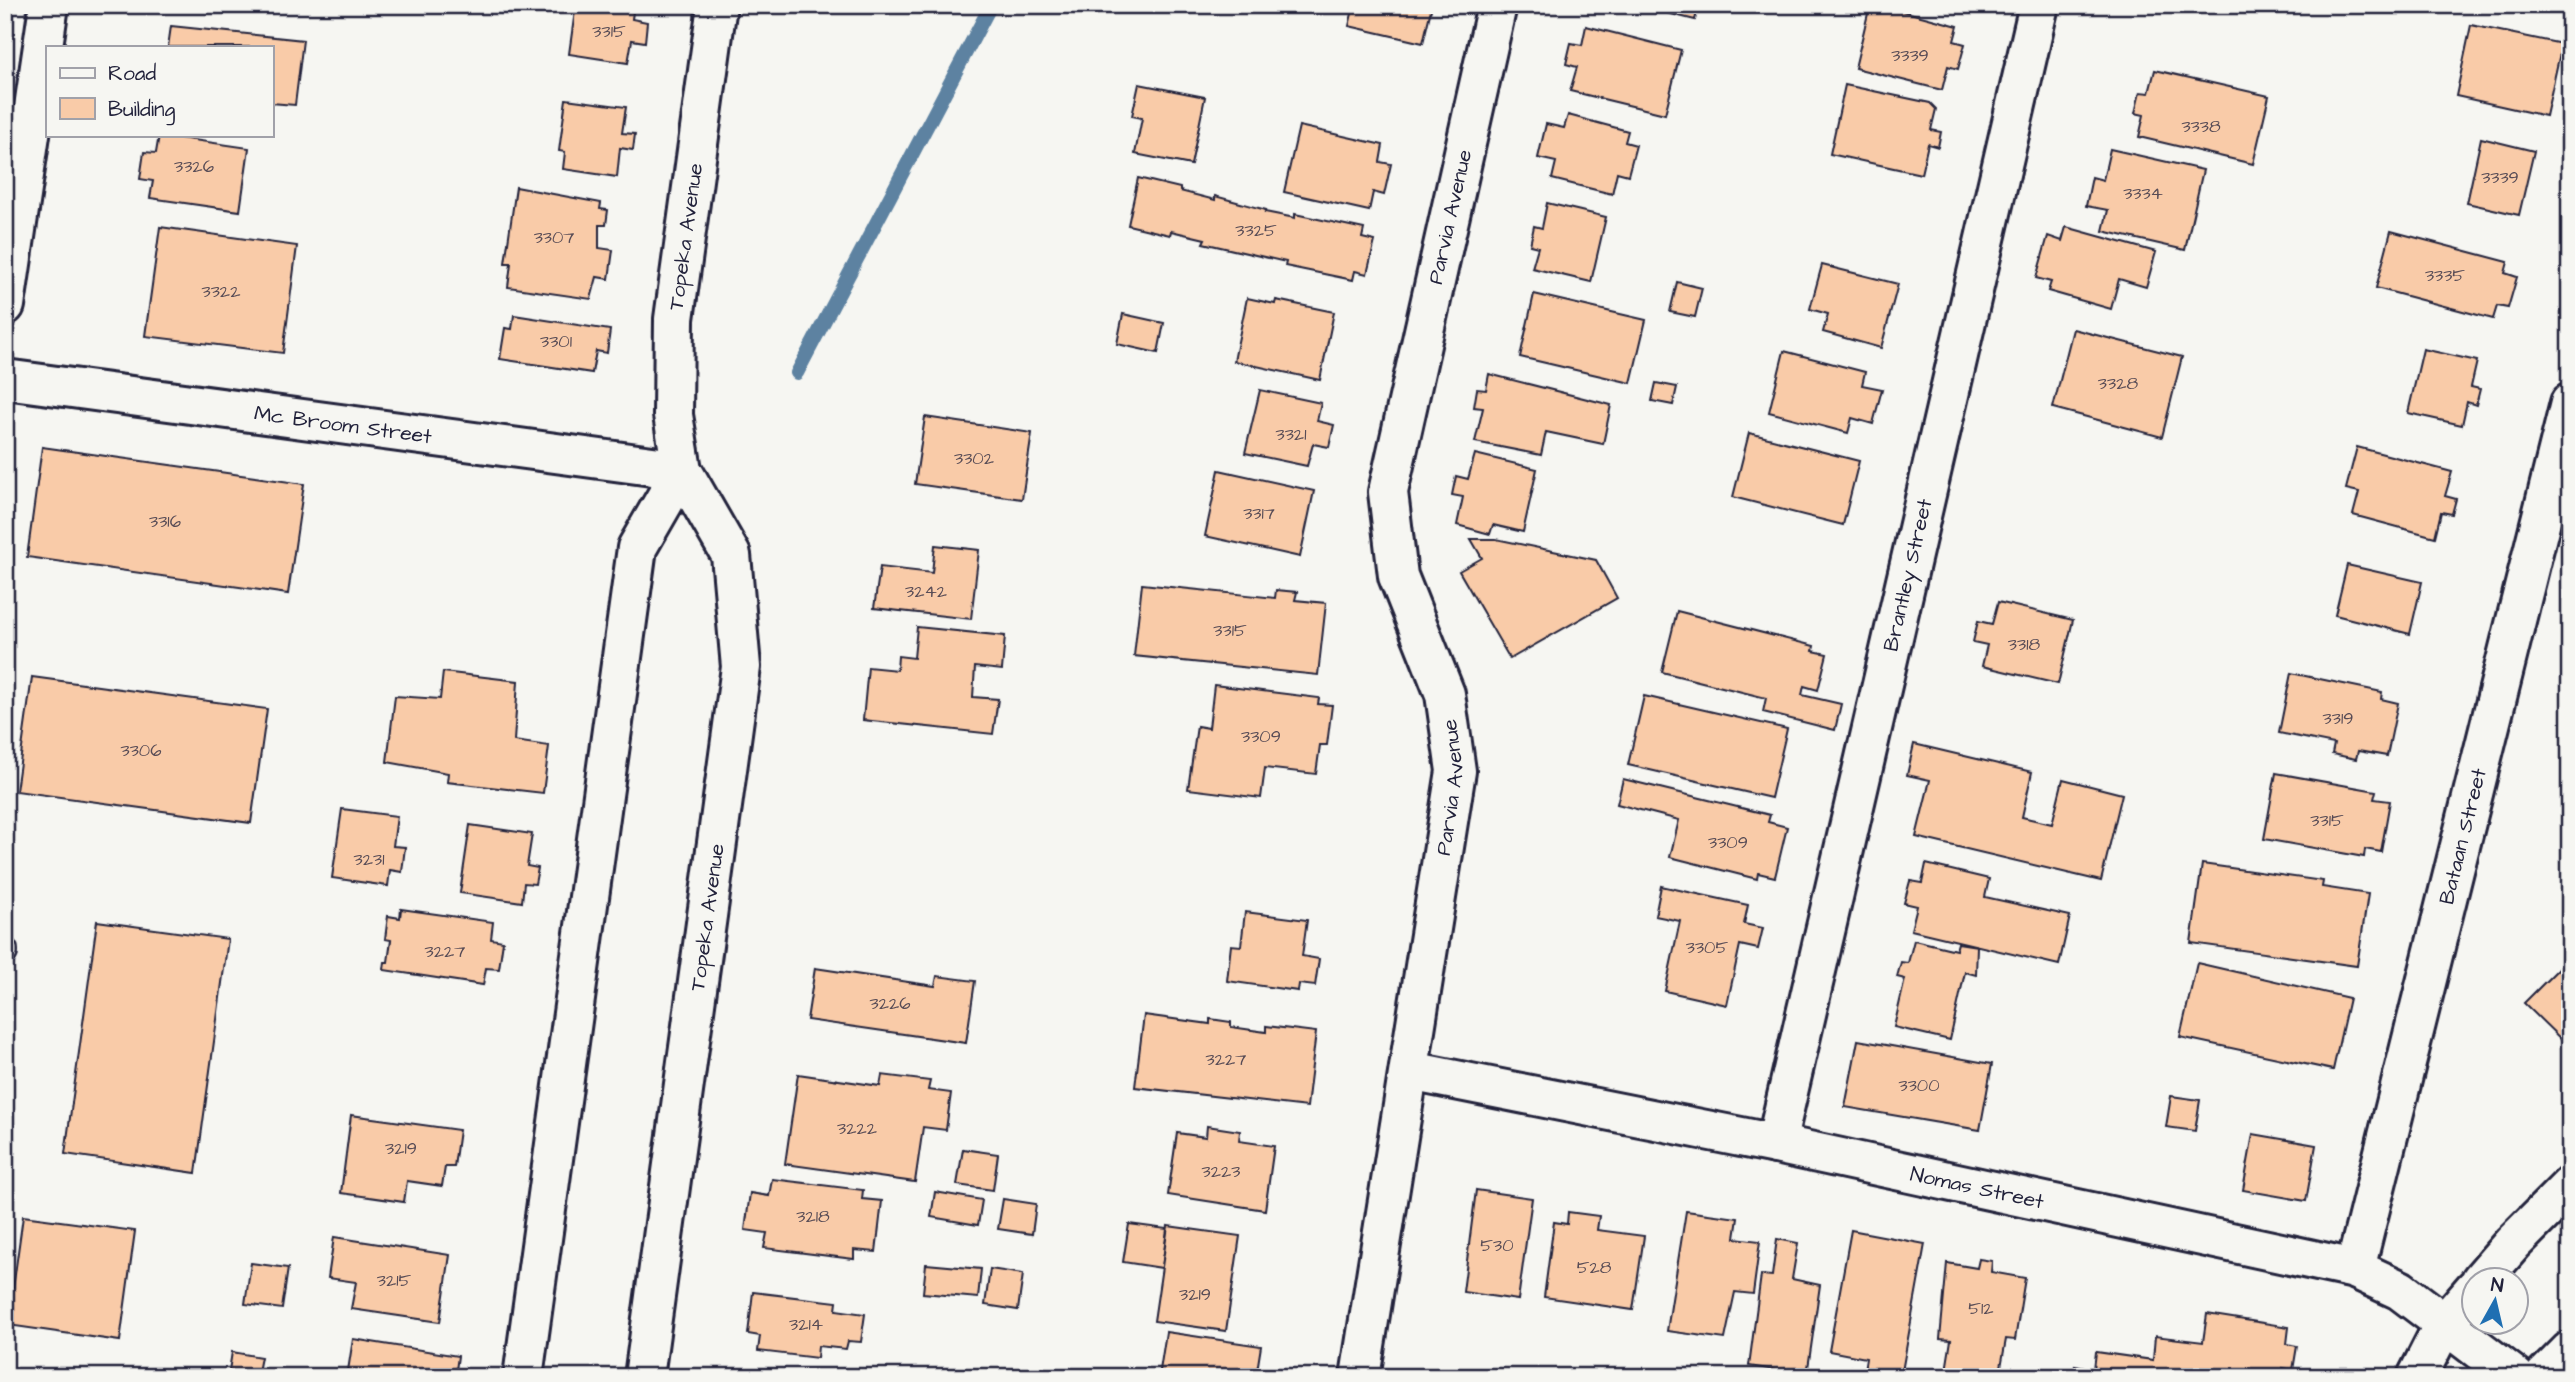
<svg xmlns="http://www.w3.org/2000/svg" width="2575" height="1382" font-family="'Architects Daughter',sans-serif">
	<rect width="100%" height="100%" fill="#f6f6f2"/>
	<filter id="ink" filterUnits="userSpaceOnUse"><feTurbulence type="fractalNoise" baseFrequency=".0143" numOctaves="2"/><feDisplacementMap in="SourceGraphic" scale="14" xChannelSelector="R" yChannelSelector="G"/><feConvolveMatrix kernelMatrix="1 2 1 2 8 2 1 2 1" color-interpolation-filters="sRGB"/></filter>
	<g filter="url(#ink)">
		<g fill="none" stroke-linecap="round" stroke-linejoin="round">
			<!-- stream -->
			<polyline stroke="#5d82a1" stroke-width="14" points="797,373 991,5"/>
		</g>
		<!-- building -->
		<g fill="#f9cba8" stroke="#22223b" stroke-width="2">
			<polygon points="567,5 634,5 632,19 647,22 645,42 632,40 628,63 569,54 575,11 566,10"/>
			<polygon points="1354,5 1432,5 1423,43 1349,26"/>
			<polygon points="1635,5 1699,5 1695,20"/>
			<polygon points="1870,5 1880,5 1958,26 1954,41 1965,44 1958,69 1948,66 1942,90 1855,68"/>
			<polygon points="2471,25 2562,44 2546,116 2456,96"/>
			<polygon points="171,26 303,40 295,105 271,103 271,47 168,47"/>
			<polygon points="1586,26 1681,50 1665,114 1570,91 1577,67 1566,64 1571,43 1582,45"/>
			<polygon points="2155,70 2269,96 2253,164 2139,137 2144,115 2135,113 2140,92 2149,93"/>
			<polygon points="1139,84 1205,97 1191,165 1135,154 1142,118 1132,116"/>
			<polygon points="1845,85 1930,103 1936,109 1931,130 1941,132 1938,147 1928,144 1921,174 1830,154"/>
			<polygon points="566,99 626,107 622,133 635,134 633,150 620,148 617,177 563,169 565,152 559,151"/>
			<polygon points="1568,115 1628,131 1625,142 1636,145 1628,175 1617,172 1612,194 1552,179 1556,162 1538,158 1546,124 1564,128"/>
			<polygon points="1299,126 1383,145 1380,162 1391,164 1384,195 1373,192 1369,211 1284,192"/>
			<polygon points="159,135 249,148 240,211 150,198 153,181 140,179 144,152 156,153"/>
			<polygon points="2481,138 2534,151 2519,215 2467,203"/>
			<polygon points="2110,149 2203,170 2185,250 2103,231 2108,210 2086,206 2092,177 2103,180"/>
			<polygon points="1138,178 1180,188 1180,191 1215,200 1215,196 1266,210 1265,212 1295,218 1295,214 1364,229 1362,238 1375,241 1367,274 1355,271 1353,280 1285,266 1286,262 1203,243 1205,239 1171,231 1170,235 1128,225"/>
			<polygon points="516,187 601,203 600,209 608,210 606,225 599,225 599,248 613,250 609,279 597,277 591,299 508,287 511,263 505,263"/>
			<polygon points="1547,203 1606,217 1591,282 1532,268 1538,247 1530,245 1534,226 1542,228"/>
			<polygon points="160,227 297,246 283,353 145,336"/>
			<polygon points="2066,227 2156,252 2146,287 2119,279 2111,309 2048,291 2051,282 2036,278 2048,236 2062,241"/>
			<polygon points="2391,231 2508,262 2505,273 2517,277 2508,308 2497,306 2493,319 2376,288"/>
			<polygon points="1822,265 1898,284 1881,348 1823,332 1828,314 1810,309"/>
			<polygon points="1677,282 1702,288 1695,317 1670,312"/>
			<polygon points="1534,294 1646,320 1631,383 1520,357"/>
			<polygon points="1247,298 1275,304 1276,300 1334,312 1320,380 1234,361"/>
			<polygon points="1123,314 1164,323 1158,353 1117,344"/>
			<polygon points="514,315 610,330 607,353 596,351 592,373 500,359 505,328 512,329"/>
			<polygon points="2073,329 2182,357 2162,437 2053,408"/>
			<polygon points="2423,349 2477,361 2471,387 2480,389 2476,405 2467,402 2462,425 2408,413"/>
			<polygon points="1784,351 1865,372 1862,385 1882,389 1873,424 1852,418 1848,433 1769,412"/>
			<polygon points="1489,374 1611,405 1603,444 1546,432 1541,455 1475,442 1483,408 1474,407 1477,389 1486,390"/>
			<polygon points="1656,383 1677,387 1673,405 1652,401"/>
			<polygon points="1260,390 1321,403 1317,421 1334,425 1329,447 1313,444 1307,466 1245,453"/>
			<polygon points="925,417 1032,433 1022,499 915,484"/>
			<polygon points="1749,433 1859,461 1843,525 1733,497"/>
			<polygon points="42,447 304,484 288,594 27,557"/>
			<polygon points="2357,447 2452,472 2445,496 2456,499 2452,514 2441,512 2435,537 2353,515 2359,492 2346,489"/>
			<polygon points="1475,454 1537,469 1523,532 1493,525 1490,534 1457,525 1463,497 1452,495 1456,476 1468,479"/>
			<polygon points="1219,470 1314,491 1300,557 1205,536"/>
			<polygon points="1471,539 1496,539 1596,560 1617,598 1510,659 1459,571 1482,558"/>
			<polygon points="935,545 979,550 971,619 874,608 880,567 932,573"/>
			<polygon points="2347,565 2422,582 2410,634 2335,615"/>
			<polygon points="1142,584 1275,598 1276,590 1297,592 1295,600 1326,603 1318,675 1134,656"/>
			<polygon points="1998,602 2073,620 2058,684 1982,666 1987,645 1973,642 1978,621 1992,624"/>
			<polygon points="1677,611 1814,646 1813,651 1827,654 1818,690 1804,686 1802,695 1841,704 1835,730 1763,712 1766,698 1662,672"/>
			<polygon points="917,627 1005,636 1002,670 975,667 973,697 998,699 993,734 863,720 868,667 897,670 898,656 914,658"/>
			<polygon points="443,672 518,681 514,741 549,746 543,793 447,782 448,773 387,762 395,696 440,699"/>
			<polygon points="2291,673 2382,692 2381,699 2398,703 2387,756 2358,751 2356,759 2332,754 2334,744 2279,733"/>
			<polygon points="32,677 267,709 251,823 16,791"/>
			<polygon points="1214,685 1319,698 1318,704 1332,705 1327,745 1320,745 1316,774 1265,768 1261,798 1188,789 1197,726 1209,728"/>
			<polygon points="1644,696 1787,729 1771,798 1628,765"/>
			<polygon points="1914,744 2032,772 2022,817 2052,824 2063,779 2122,794 2101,881 1916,837 1930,780 1907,775"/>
			<polygon points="2276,773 2376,791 2374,799 2390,801 2381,852 2365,849 2364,857 2264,839"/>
			<polygon points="1623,779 1770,815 1768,822 1787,827 1775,877 1758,873 1757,879 1670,857 1679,820 1617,804"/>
			<polygon points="342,809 397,816 393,846 405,847 402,872 390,870 388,886 332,878"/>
			<polygon points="470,825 532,834 527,866 538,868 535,884 524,883 522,902 460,893"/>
			<polygon points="1926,864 1989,879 1985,897 2070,916 2059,965 1911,930 1917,906 1904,903 1910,881 1922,883"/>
			<polygon points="2202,864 2323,881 2322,887 2368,894 2357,966 2191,943"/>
			<polygon points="1661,886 1748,905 1744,924 1763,928 1758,949 1740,945 1727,1005 1665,991 1680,921 1655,916"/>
			<polygon points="401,909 493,922 491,939 503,941 499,969 486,968 483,985 384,970 385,962 388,962 391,940 385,939 388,916 400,918"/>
			<polygon points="1245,912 1307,920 1302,956 1319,959 1315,986 1299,984 1298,991 1227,981 1231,945 1241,946"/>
			<polygon points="97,921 228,939 196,1173 65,1154"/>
			<polygon points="1914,940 1956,950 1958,943 1977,946 1976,975 1965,972 1950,1040 1894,1027 1905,979 1897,977 1901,962 1908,963"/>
			<polygon points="2570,957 2570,1048 2524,1003"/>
			<polygon points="2197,963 2349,998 2333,1070 2180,1037"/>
			<polygon points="815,968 935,986 937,976 975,981 966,1043 807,1020"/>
			<polygon points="1144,1015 1210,1024 1210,1019 1231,1022 1231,1027 1266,1032 1266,1026 1316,1032 1307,1107 1135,1087"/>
			<polygon points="1858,1040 1992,1064 1980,1130 1845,1107"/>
			<polygon points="798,1074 880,1086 882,1075 930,1081 928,1090 951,1093 946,1130 923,1127 915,1182 785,1164"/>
			<polygon points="2171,1096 2200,1100 2195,1131 2166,1127"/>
			<polygon points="351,1115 459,1130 454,1167 445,1167 442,1186 407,1181 404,1202 341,1193"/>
			<polygon points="1207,1126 1240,1131 1239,1141 1274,1146 1265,1210 1168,1195 1177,1133 1206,1137"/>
			<polygon points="2253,1134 2316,1145 2306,1201 2243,1190"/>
			<polygon points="963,1149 998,1154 993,1190 957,1185"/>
			<polygon points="772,1179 863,1190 862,1199 882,1201 876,1252 854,1250 854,1259 764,1248 767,1233 745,1230 750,1193 769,1196"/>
			<polygon points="1476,1190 1532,1198 1518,1300 1463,1292"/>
			<polygon points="935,1192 982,1200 978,1225 931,1217"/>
			<polygon points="1003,1199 1036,1204 1032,1234 998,1229"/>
			<polygon points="1686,1211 1738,1218 1735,1238 1760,1241 1753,1294 1735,1292 1725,1339 1667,1331"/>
			<polygon points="1568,1212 1599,1216 1597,1230 1644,1236 1633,1310 1544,1297 1554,1222 1567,1224"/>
			<polygon points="23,1216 135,1231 120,1341 8,1325"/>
			<polygon points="1129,1224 1167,1229 1162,1268 1123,1262"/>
			<polygon points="1168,1226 1240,1236 1226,1331 1154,1321"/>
			<polygon points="1851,1230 1925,1244 1901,1377 1849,1377 1851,1367 1864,1370 1866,1358 1829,1351"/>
			<polygon points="334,1237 450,1255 440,1322 351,1309 356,1282 328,1278"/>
			<polygon points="1777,1239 1798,1243 1792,1279 1820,1285 1807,1375 1749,1366 1761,1275 1772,1276"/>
			<polygon points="1979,1259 1992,1261 1991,1272 2025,1278 2015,1340 2006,1339 2000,1373 1990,1372 1990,1377 1945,1377 1951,1340 1940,1339 1947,1263 1977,1268"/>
			<polygon points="251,1263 288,1268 282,1309 245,1304"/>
			<polygon points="926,1264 981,1269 978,1298 923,1293"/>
			<polygon points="990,1269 1023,1274 1018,1310 985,1305"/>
			<polygon points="753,1292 837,1302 836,1310 865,1314 861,1342 848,1341 846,1349 818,1346 817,1358 758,1351 760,1336 748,1334"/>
			<polygon points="2207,1314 2289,1327 2287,1344 2297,1346 2293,1370 2283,1368 2281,1377 2073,1377 2075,1365 2094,1369 2096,1352 2153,1360 2155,1336 2203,1342"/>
			<polygon points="1166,1332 1261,1346 1256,1377 1159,1377"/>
			<polygon points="353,1339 458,1356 456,1370 467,1372 467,1377 347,1377"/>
			<polygon points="232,1352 261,1357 257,1377 228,1377"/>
		</g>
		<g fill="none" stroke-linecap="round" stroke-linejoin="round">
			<!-- lane casing -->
			<g stroke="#22223b" stroke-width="28">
				<polyline id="lane" points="5,950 5,953"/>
			</g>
			<!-- street casing -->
			<g stroke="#22223b" stroke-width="44">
				<g id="street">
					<path id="s1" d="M 5,379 L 682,470"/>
					<path id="s2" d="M 1410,1071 L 1776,1144 L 2355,1269 L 2400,1290 L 2515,1377"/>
					<path id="s3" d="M 1776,1144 L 2039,5"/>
					<path id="s4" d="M 2355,1269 L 2570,403"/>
					<polyline points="2481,1280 2513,1243 2570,1186"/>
					<polyline points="523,1377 637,548 682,470"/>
					<path id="s5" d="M 644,1377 L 741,667 L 731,555 L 682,470 L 673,415 L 674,319 L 717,5"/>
					<path id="s6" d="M 1360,1377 L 1456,771 L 1445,694 L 1398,576 L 1388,492 L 1497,5"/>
					<polyline points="2417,1377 2444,1324 2474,1289"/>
					<polyline points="2544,1377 2570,1351"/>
				</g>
			</g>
			<!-- secondary casing -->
			<g stroke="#22223b" stroke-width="44">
				<polyline id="secondary" points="5,305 49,5"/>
			</g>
			<!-- lane -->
			<use href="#lane" stroke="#f6f6f2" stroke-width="23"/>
			<!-- street -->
			<use href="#street" stroke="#f6f6f2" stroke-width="38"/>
			<!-- secondary -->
			<use href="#secondary" stroke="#f6f6f2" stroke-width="38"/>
		</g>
	</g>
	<g text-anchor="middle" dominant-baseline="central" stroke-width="5" stroke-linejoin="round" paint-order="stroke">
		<!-- number labels -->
		<g font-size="18" fill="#584c56">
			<text x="609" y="31">3315</text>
			<text x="1910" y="55">3339</text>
			<text x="2201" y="126">3338</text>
			<text x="194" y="166">3326</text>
			<text x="2500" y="177">3339</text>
			<text x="2143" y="193">3334</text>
			<text x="1256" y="230">3325</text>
			<text x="554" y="237">3307</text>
			<text x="2445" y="275">3335</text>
			<text x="221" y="291">3322</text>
			<text x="556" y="341">3301</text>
			<text x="2118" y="383">3328</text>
			<text x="1291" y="434">3321</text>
			<text x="974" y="458">3302</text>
			<text x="1259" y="513">3317</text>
			<text x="165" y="521">3316</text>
			<text x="926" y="591">3242</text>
			<text x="1230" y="630">3315</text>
			<text x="2024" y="644">3318</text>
			<text x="2338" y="718">3319</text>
			<text x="1261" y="736">3309</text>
			<text x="141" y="750">3306</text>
			<text x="2327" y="820">3315</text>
			<text x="1728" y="842">3309</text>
			<text x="369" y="859">3231</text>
			<text x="1707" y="947">3305</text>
			<text x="445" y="951">3227</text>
			<text x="890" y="1003">3226</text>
			<text x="1226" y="1059">3227</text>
			<text x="1919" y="1085">3300</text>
			<text x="857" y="1128">3222</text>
			<text x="401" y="1148">3219</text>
			<text x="1221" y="1171">3223</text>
			<text x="813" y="1216">3218</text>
			<text x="1497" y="1245">530</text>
			<text x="1594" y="1267">528</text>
			<text x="394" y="1280">3215</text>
			<text x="1195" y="1294">3219</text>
			<text x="1981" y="1308">512</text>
			<text x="806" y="1324">3214</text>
		</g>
		<!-- street labels -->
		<g font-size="21" fill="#22223b" stroke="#f6f6f2">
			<text stroke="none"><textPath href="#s6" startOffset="1185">Parvia Avenue</textPath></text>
			<text stroke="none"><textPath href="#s5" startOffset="1162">Topeka Avenue</textPath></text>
			<text stroke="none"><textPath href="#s1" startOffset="341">Mc Broom Street</textPath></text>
			<text stroke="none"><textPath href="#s3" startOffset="584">Brantley Street</textPath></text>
			<text stroke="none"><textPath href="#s6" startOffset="597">Parvia Avenue</textPath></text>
			<text stroke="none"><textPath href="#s4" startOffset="446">Bataan Street</textPath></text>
			<text stroke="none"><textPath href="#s5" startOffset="464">Topeka Avenue</textPath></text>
			<text stroke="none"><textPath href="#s2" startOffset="579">Nomas Street</textPath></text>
		</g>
	</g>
	<!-- margin -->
	<rect width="2575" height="1382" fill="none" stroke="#f6f6f2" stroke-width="28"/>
	<rect x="14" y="14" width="2547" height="1354" fill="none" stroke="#22223b" stroke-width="2.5" filter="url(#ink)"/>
	<!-- legend -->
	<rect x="46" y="46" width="228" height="91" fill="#f6f6f2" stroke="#a1a1a9" stroke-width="2"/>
	<rect x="60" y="68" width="35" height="10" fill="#f6f6f2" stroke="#a1a1a9" stroke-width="2"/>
	<text x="108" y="80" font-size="21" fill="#22223b">Road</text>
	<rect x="60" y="98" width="35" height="21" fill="#f9cba8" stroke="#a1a1a9" stroke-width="2"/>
	<text x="108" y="116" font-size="21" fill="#22223b">Building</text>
	<!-- north arrow -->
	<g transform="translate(2495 1301) rotate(8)"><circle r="33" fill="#f6f6f2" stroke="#a1a1a9" stroke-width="2"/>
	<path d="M0-5L12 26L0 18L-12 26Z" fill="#1f6fb2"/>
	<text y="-10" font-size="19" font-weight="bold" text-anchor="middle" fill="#22223b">N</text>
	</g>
</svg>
